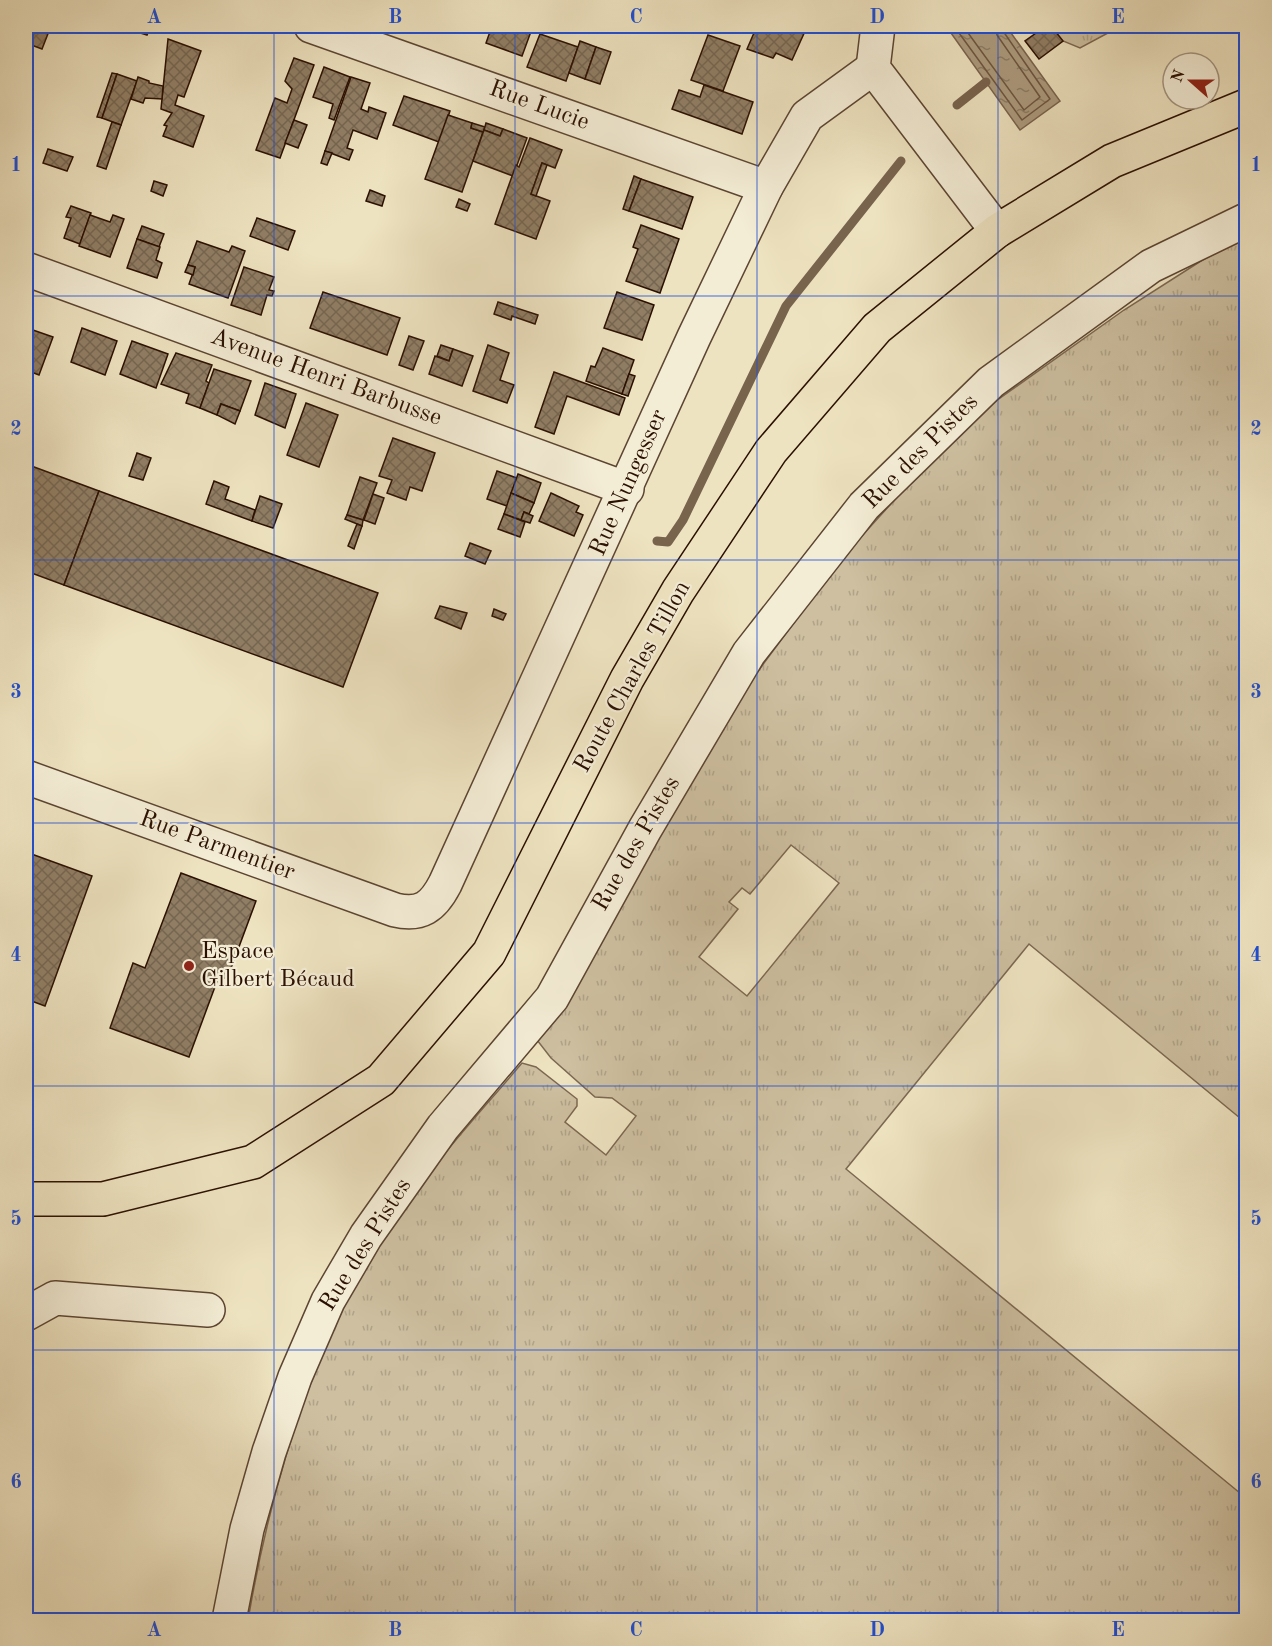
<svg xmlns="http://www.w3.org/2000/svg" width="1272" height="1646" font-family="'Old Standard TT',serif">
	<defs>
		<pattern id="grass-tufts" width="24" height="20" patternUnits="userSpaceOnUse" patternTransform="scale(1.5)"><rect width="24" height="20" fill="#cdbfa0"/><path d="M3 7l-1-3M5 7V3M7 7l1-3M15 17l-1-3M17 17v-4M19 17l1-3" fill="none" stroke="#b0a388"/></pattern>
		<pattern id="water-ripples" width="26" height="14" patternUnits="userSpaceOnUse" patternTransform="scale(1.5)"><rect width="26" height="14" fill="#ac9b7f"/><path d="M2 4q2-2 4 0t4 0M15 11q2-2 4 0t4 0" fill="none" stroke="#8c7d66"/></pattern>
		<pattern id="building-cross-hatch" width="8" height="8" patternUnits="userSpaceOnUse" patternTransform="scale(1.5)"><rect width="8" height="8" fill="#907e65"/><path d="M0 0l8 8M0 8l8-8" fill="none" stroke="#766651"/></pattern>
	</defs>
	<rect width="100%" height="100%" fill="#eee3c0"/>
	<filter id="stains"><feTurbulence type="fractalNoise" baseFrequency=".00333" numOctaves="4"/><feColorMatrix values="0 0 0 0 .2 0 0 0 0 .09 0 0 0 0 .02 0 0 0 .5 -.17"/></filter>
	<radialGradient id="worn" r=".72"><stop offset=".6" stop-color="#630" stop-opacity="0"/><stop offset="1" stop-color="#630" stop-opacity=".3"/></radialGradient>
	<!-- grass -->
	<g fill="url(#grass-tufts)" stroke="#7c6851" stroke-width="1.5" fill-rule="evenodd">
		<polygon points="1051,26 1121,26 1080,48 1063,41"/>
		<path d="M 1246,238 L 1246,1123 L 1029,944 L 846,1169 L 1246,1498 L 1246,1620 L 248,1620 C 273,1474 320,1320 409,1199 C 443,1152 484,1108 522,1063 L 536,1067 L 577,1099 L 577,1106 L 565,1122 L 606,1155 L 636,1116 L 612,1098 L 595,1097 L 551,1058 L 537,1040 L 753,678 L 842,558 L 908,485 L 979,413 L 1124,310 L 1204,259 ZM 791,845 L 839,883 L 747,996 L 699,957 L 738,909 L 729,902 L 742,888 L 750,894 Z"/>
	</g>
	<!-- water -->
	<polygon fill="url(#water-ripples)" stroke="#78634d" stroke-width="1.5" points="946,26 1006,26 1060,101 1020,130"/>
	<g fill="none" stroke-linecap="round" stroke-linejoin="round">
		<!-- shore -->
		<g stroke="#6c5640" stroke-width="1.5">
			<polyline points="954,26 1022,120 1050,99 1003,31 1002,26"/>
			<polyline points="963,26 1024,110 1040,97 997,35 994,26"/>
		</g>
		<!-- stream -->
		<g stroke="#78634d" stroke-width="9">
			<polyline points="957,105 986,82"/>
			<polyline points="657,541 668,542 683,520 786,306 901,161"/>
		</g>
	</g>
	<!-- building -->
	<g fill="url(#building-cross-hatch)" stroke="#2b1002" stroke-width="1.5">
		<polygon points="26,26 51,26 42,49 26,43"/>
		<polygon points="118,26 151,26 147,35"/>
		<polygon points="492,26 533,26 522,56 486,43"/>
		<polygon points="757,26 803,26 802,28 806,29 792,60 776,53 773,58 747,49"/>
		<polygon points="1046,26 1051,26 1063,41 1039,59 1025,41"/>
		<polygon points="540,34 578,47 566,81 527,67"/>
		<polygon points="708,35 740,46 723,91 691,80"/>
		<polygon points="168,39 201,51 184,97 178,95 175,105 204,116 193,147 163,136 167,126 164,125 172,113 161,109"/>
		<polygon points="580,41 596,47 585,79 569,73"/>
		<polygon points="596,47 611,52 600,84 585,79"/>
		<polygon points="26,55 32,57 26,75"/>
		<polygon points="294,58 314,65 280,158 256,150 275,98 287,103 292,89 285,81"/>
		<polygon points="324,67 350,77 334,120 329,118 333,104 313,97"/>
		<polygon points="112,73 117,74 102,118 97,117"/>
		<polygon points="117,74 137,81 121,125 102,118"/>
		<polygon points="138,77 149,81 149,83 163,86 162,99 145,98 143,103 131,99"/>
		<polygon points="351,77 370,83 361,109 368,112 369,107 386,113 377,139 353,130 347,148 353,150 349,160 325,151"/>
		<polygon points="704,85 753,102 742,134 672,109 679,90 700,97"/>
		<polygon points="26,92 33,95 26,115"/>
		<polygon points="404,96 450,111 439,142 393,125"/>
		<polygon points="448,115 472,123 471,128 483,132 462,192 425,179"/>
		<polygon points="294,120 307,125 298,148 285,143"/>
		<polygon points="112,122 121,125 106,169 97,166"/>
		<polygon points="472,123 485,127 483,132 471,128"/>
		<polygon points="486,123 503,129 500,136 484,130"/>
		<polygon points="503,129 527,138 513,176 473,161 484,130 500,136"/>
		<polygon points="530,138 562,150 555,168 542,163 531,194 550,201 536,239 495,224 516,165 519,167"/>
		<polygon points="48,149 73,157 67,171 43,163"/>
		<polygon points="325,151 332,153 327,165 321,163"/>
		<polygon points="542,163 547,165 536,196 531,194"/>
		<polygon points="634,176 641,179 629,211 623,209"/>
		<polygon points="641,179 693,197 682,229 629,211"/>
		<polygon points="154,181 167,185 163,196 151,191"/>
		<polygon points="370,190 385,196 382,206 366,201"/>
		<polygon points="459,199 470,204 467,211 456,207"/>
		<polygon points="71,206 91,213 80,244 64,238 71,218 66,217"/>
		<polygon points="90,215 110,222 113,215 124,219 110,257 79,246"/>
		<polygon points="257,218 295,231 288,250 250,236"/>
		<polygon points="641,225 679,239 660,293 626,281 638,249 633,247"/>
		<polygon points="142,226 164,234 159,247 137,239"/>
		<polygon points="137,239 160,247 156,260 162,263 157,278 127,268"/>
		<polygon points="197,241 229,252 232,246 245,251 228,298 189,284 195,267 188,265"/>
		<polygon points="188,265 195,267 193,275 185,272"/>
		<polygon points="244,267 274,277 269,290 274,291 272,296 267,295 261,315 231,305"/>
		<polygon points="323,292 400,318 387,355 310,328"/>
		<polygon points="617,292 654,305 642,340 604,328"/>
		<polygon points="498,302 538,315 535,324 512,316 511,320 494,314"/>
		<polygon points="26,322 32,324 30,329 53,337 39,375 26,370"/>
		<polygon points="82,328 117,341 105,375 71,362"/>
		<polygon points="409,336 424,341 413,370 399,365"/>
		<polygon points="132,341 168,354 156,388 120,374"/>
		<polygon points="441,345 453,349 449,361 437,356"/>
		<polygon points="488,345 509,353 500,380 514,385 507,403 473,391"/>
		<polygon points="603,348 634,360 622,394 586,381 591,366 595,367"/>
		<polygon points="453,349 473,356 462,386 429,374 435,356 449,361"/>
		<polygon points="176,353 212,365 206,381 209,383 200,408 186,403 189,394 161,384"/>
		<polygon points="214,369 251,381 240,411 221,404 217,415 200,408"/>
		<polygon points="554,372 625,398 619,415 567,396 554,434 535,427"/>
		<polygon points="629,374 635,376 628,396 622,394"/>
		<polygon points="265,383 296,394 285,428 255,415"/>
		<polygon points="306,403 338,415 319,467 287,455"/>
		<polygon points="221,404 240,411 235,424 217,415"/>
		<polygon points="393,438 435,453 422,491 410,487 406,500 387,493 392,480 379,476"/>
		<polygon points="137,453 151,458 143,480 129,476"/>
		<polygon points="26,464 99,491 64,585 26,571"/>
		<polygon points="497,471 517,478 507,506 487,499"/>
		<polygon points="518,474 541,483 534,503 511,493"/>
		<polygon points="360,477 377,483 363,520 347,515"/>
		<polygon points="214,481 229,487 225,499 255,510 252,521 206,504"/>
		<polygon points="99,491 378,593 343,687 64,585"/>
		<polygon points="511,493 534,503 529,514 524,512 521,520 504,514"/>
		<polygon points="551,493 579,506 576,512 583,515 574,536 539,521"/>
		<polygon points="373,494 384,498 375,524 364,520"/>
		<polygon points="260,496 282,504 273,528 252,521"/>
		<polygon points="524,512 533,516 530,523 521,520"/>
		<polygon points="504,514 525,522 520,537 498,529"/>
		<polygon points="347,515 363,520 362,526 345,519"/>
		<polygon points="357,524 362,526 354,549 348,546"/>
		<polygon points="470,543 491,551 485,564 465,556"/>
		<polygon points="440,606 467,613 461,629 435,618"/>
		<polygon points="494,609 506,614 503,620 492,616"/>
		<polygon points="26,852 92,876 45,1006 26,999"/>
		<polygon points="181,873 256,901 227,979 219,976 189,1057 110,1028 133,963 145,968"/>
	</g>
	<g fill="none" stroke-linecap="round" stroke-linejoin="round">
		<!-- minor casing -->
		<g stroke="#5c4532" stroke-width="36">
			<g id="minor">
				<polyline points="311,26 766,187"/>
				<polyline points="878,26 873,68 997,231"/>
				<polyline points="26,269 627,489"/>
				<path d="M 26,777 L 395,910 C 421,916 433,907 445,884 L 694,337 L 766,187 L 807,116 L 873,68"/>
				<polyline points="26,1314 55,1298 208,1310"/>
				<polyline points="229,1620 247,1529 269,1452 295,1377 328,1301 366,1236 443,1127 552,998 645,829 749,653 864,506 991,382 1151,266 1246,220"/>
			</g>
		</g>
		<!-- major casing -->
		<g stroke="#2b1002" stroke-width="36">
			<polyline id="major" points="26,1199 103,1199 253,1162 381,1080 489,953 627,679 678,591 771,451 877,328 997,231 1112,161 1246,106"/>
		</g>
		<!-- minor -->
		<use href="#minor" stroke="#f4edd6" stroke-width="33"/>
		<!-- major -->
		<use href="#major" stroke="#eee3c0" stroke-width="33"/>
	</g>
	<!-- grid -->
	<path fill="none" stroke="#1d4ed8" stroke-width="1.5" stroke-opacity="0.55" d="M 274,26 L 274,1620M 515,26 L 515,1620M 757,26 L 757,1620M 998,26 L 998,1620M 26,296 L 1246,296M 26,560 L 1246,560M 26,823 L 1246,823M 26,1086 L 1246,1086M 26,1350 L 1246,1350"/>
	<!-- markers -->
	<circle fill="#8f2418" stroke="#f4edd6" stroke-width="2" cx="189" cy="966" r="6"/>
	<g text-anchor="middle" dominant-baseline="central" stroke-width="4.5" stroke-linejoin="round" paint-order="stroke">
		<!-- street labels -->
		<g font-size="24" fill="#2b1002" stroke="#f4edd6">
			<text transform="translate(539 106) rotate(20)">Rue Lucie</text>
			<text transform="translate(326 378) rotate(20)">Avenue Henri Barbusse</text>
			<text transform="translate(921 452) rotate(-45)">Rue des Pistes</text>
			<text transform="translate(629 483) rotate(-66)">Rue Nungesser</text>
			<text transform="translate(633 677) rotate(-61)">Route Charles Tillon</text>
			<text transform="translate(637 844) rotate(-60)">Rue des Pistes</text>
			<text transform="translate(217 846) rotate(20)">Rue Parmentier</text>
			<text transform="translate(366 1245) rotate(-58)">Rue des Pistes</text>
		</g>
		<!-- poi labels -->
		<g font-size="24" fill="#2b1002" stroke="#f4edd6" text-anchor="start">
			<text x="201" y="952">Espace<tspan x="201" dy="28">Gilbert Bécaud</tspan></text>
		</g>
	</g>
	<!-- margin -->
	<rect width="1272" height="1646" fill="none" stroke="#eee3c0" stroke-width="66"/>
	<!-- north arrow -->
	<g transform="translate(1191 81) rotate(291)"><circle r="28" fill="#f4edd6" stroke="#a49581" stroke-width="1.5"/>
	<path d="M0-4.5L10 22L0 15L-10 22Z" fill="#8f2418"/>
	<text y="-9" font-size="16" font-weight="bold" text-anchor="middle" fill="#2b1002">N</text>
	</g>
	<rect x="33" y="33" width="1206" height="1580" fill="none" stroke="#1d4ed8" stroke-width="2"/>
	<g font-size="20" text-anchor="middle" font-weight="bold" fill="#1d4ed8">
		<text x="154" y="23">A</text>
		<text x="395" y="23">B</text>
		<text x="636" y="23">C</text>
		<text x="877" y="23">D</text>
		<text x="1118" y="23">E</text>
		<text x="16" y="171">1</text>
		<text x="1256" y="171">1</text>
		<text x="16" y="435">2</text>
		<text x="1256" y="435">2</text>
		<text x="16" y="698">3</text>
		<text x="1256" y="698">3</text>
		<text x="16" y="961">4</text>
		<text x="1256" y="961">4</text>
		<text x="16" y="1225">5</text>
		<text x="1256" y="1225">5</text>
		<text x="16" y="1488">6</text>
		<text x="1256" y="1488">6</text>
		<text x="154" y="1636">A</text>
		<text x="395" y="1636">B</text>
		<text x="636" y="1636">C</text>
		<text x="877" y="1636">D</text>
		<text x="1118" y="1636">E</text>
	</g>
	<rect width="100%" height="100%" filter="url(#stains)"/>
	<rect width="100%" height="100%" fill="url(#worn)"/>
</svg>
